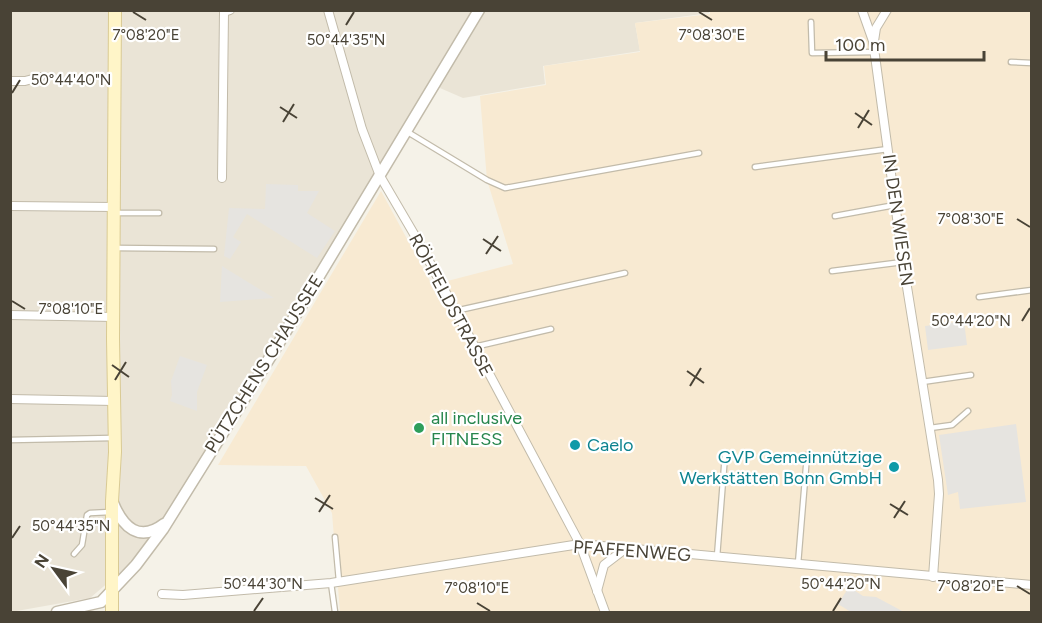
<svg xmlns="http://www.w3.org/2000/svg" width="1042" height="623" font-family="Figtree,sans-serif">
	<rect width="100%" height="100%" fill="#f5f2e8"/>
	<!-- residential -->
	<polygon fill="#eae4d6" points="709,10 709,13 635,23 640,51 543,66 545,84 463,98 433,85 149,548 90,598 11,612 10,11"/>
	<!-- commercial -->
	<polygon fill="#f8ead2" points="710,11 1031,11 1031,612 340,612 332,513 306,466 218,465 381,191 432,285 513,264 487,180 480,96 546,85 544,66 640,52 635,23 710,14"/>
	<!-- parking -->
	<g fill="#e6e4e0">
		<polygon points="266,184 298,185 298,191 319,191 307,213 335,231 317,258 247,214 233,237 241,242 230,259 224,256 229,208 265,209"/>
		<polygon points="222,266 225,268 274,298 220,302"/>
		<polygon points="964,321 967,345 928,350 925,326"/>
		<polygon points="180,356 207,365 197,392 197,411 170,401 172,395 171,381"/>
		<polygon points="1016,424 1026,502 960,509 958,492 948,495 939,435"/>
		<polygon points="849,587 863,596 876,597 904,612 851,612 838,604"/>
	</g>
	<g fill="none" stroke-linecap="round" stroke-linejoin="round">
		<!-- service casing -->
		<g stroke="#c2bbaa" stroke-width="7">
			<g id="service">
				<polyline points="811,22 812,53 875,52"/>
				<polyline points="1011,62 1032,63"/>
				<polyline points="406,131 487,180 505,188 699,153"/>
				<polyline points="755,167 888,149"/>
				<polyline points="116,213 159,213"/>
				<polyline points="835,216 895,205"/>
				<polyline points="116,248 214,249"/>
				<polyline points="832,271 903,262"/>
				<polyline points="979,297 1032,290"/>
				<polyline points="455,311 625,273"/>
				<polyline points="474,347 551,329"/>
				<polyline points="922,382 971,375"/>
				<polyline points="930,428 952,425 968,411"/>
				<polyline points="10,440 112,438"/>
				<polyline points="335,537 339,581"/>
				<polyline points="74,554 82,545 87,515 90,513 110,512"/>
				<polyline points="717,557 725,455"/>
				<polyline points="798,564 807,455"/>
				<polyline points="331,583 335,612"/>
			</g>
		</g>
		<!-- minor casing -->
		<g stroke="#c2bbaa" stroke-width="10">
			<g id="minor">
				<polyline points="328,10 362,129 380,176 421,246 580,544 605,612"/>
				<polyline points="862,10 873,41 903,262 938,480 939,494 933,577"/>
				<polyline points="874,41 876,28 887,10"/>
				<polyline points="10,81 25,81 40,77"/>
				<polyline points="222,178 224,12 230,10"/>
				<polyline points="10,206 114,207"/>
				<polyline points="10,315 113,317"/>
				<polyline points="10,399 114,401"/>
				<polyline points="597,591 604,565 625,549"/>
				<polyline points="162,594 183,595 331,583 580,544 1032,585"/>
			</g>
		</g>
		<!-- tertiary casing -->
		<g stroke="#c2bbaa" stroke-width="13">
			<g id="tertiary">
				<path d="M 113,503 C 123,527 139,543 164,524"/>
				<polyline points="57,612 101,602 136,565 163,529 277,346 479,10"/>
			</g>
		</g>
		<!-- secondary casing -->
		<g stroke="#d9ca94" stroke-width="14">
			<polyline id="secondary" points="112,612 112,501 115,452 113,339 115,10"/>
		</g>
		<!-- service -->
		<use href="#service" stroke="#fff" stroke-width="4.5"/>
		<!-- minor -->
		<use href="#minor" stroke="#fff" stroke-width="8"/>
		<!-- tertiary -->
		<use href="#tertiary" stroke="#fff" stroke-width="10"/>
		<!-- secondary -->
		<use href="#secondary" stroke="#fff5c8" stroke-width="12"/>
	</g>
	<!-- ticks -->
	<path fill="none" stroke="#494336" stroke-width="2" d="M 133,12 L 146,20M 699,12 L 712,20M 346,25 L 354,12M 12,93 L 20,80M 280,107 L 297,118M 855,113 L 872,125M 283,122 L 294,104M 858,128 L 869,110M 1017,219 L 1030,227M 483,239 L 501,251M 486,254 L 498,236M 12,301 L 25,309M 1022,321 L 1030,308M 112,365 L 129,377M 687,371 L 704,383M 115,380 L 126,362M 690,386 L 701,368M 315,498 L 333,509M 890,504 L 908,515M 319,512 L 330,495M 894,518 L 905,501M 12,538 L 20,526M 1017,586 L 1030,594M 477,603 L 490,611M 254,611 L 263,598M 833,611 L 841,598"/>
	<!-- markers -->
	<circle fill="#2e9e5b" stroke="#fff" stroke-width="2" cx="419" cy="428" r="6"/>
	<g fill="#0f9aa8" stroke="#fff" stroke-width="2">
		<circle cx="575" cy="445" r="6"/>
		<circle cx="894" cy="467" r="6"/>
	</g>
	<g text-anchor="middle" dominant-baseline="central" stroke-width="4.5" stroke-linejoin="round" paint-order="stroke">
		<!-- street labels -->
		<g font-size="18" fill="#494336" stroke="#fff">
			<text transform="translate(898 220) rotate(82)">IN DEN WIESEN</text>
			<text transform="translate(451 305) rotate(62)">RÖHFELDSTRASSE</text>
			<text transform="translate(264 364) rotate(-58)">PÜTZCHENS CHAUSSEE</text>
			<text transform="translate(632 551) rotate(4)">PFAFFENWEG</text>
		</g>
		<!-- leisure labels -->
		<g font-size="18" fill="#27864d" stroke="#fff" text-anchor="start">
			<text x="431" y="418">all inclusive<tspan x="431" dy="21">FITNESS</tspan></text>
		</g>
		<!-- culture labels -->
		<g font-size="18" fill="#0d838f" stroke="#fff" text-anchor="start">
			<text x="587" y="445">Caelo</text>
			<text x="882" y="457" text-anchor="end">GVP Gemeinnützige<tspan x="882" dy="21">Werkstätten Bonn GmbH</tspan></text>
		</g>
	</g>
	<g font-size="15" text-anchor="middle" fill="#494336" stroke="#fff" stroke-width="4.5" stroke-linejoin="round" paint-order="stroke">
		<text x="146" y="40">7°08'20"E</text>
		<text x="712" y="40">7°08'30"E</text>
		<text x="346" y="45">50°44'35"N</text>
		<text x="71" y="85">50°44'40"N</text>
		<text x="971" y="224">7°08'30"E</text>
		<text x="71" y="314">7°08'10"E</text>
		<text x="971" y="326">50°44'20"N</text>
		<text x="71" y="531">50°44'35"N</text>
		<text x="263" y="589">50°44'30"N</text>
		<text x="841" y="589">50°44'20"N</text>
		<text x="971" y="591">7°08'20"E</text>
		<text x="477" y="593">7°08'10"E</text>
	</g>
	<!-- border -->
	<rect width="1042" height="623" fill="none" stroke="#494336" stroke-width="24"/>
	<!-- north arrow -->
	<g transform="translate(54 569) rotate(303)" stroke="#ffffff" stroke-width="4.5" paint-order="stroke">
	<path d="M0-4.5L10 22L0 15L-10 22Z" fill="#494336"/>
	<text y="-9" font-size="16" font-weight="bold" text-anchor="middle" fill="#494336">N</text>
	</g>
	<!-- scale -->
	<path d="M826 51v9h158v-9" fill="none" stroke="#494336" stroke-width="3"/>
	<text x="835" y="51" font-size="18" fill="#494336" stroke="#ffffff" stroke-width="4.5" paint-order="stroke">100 m</text>
</svg>
